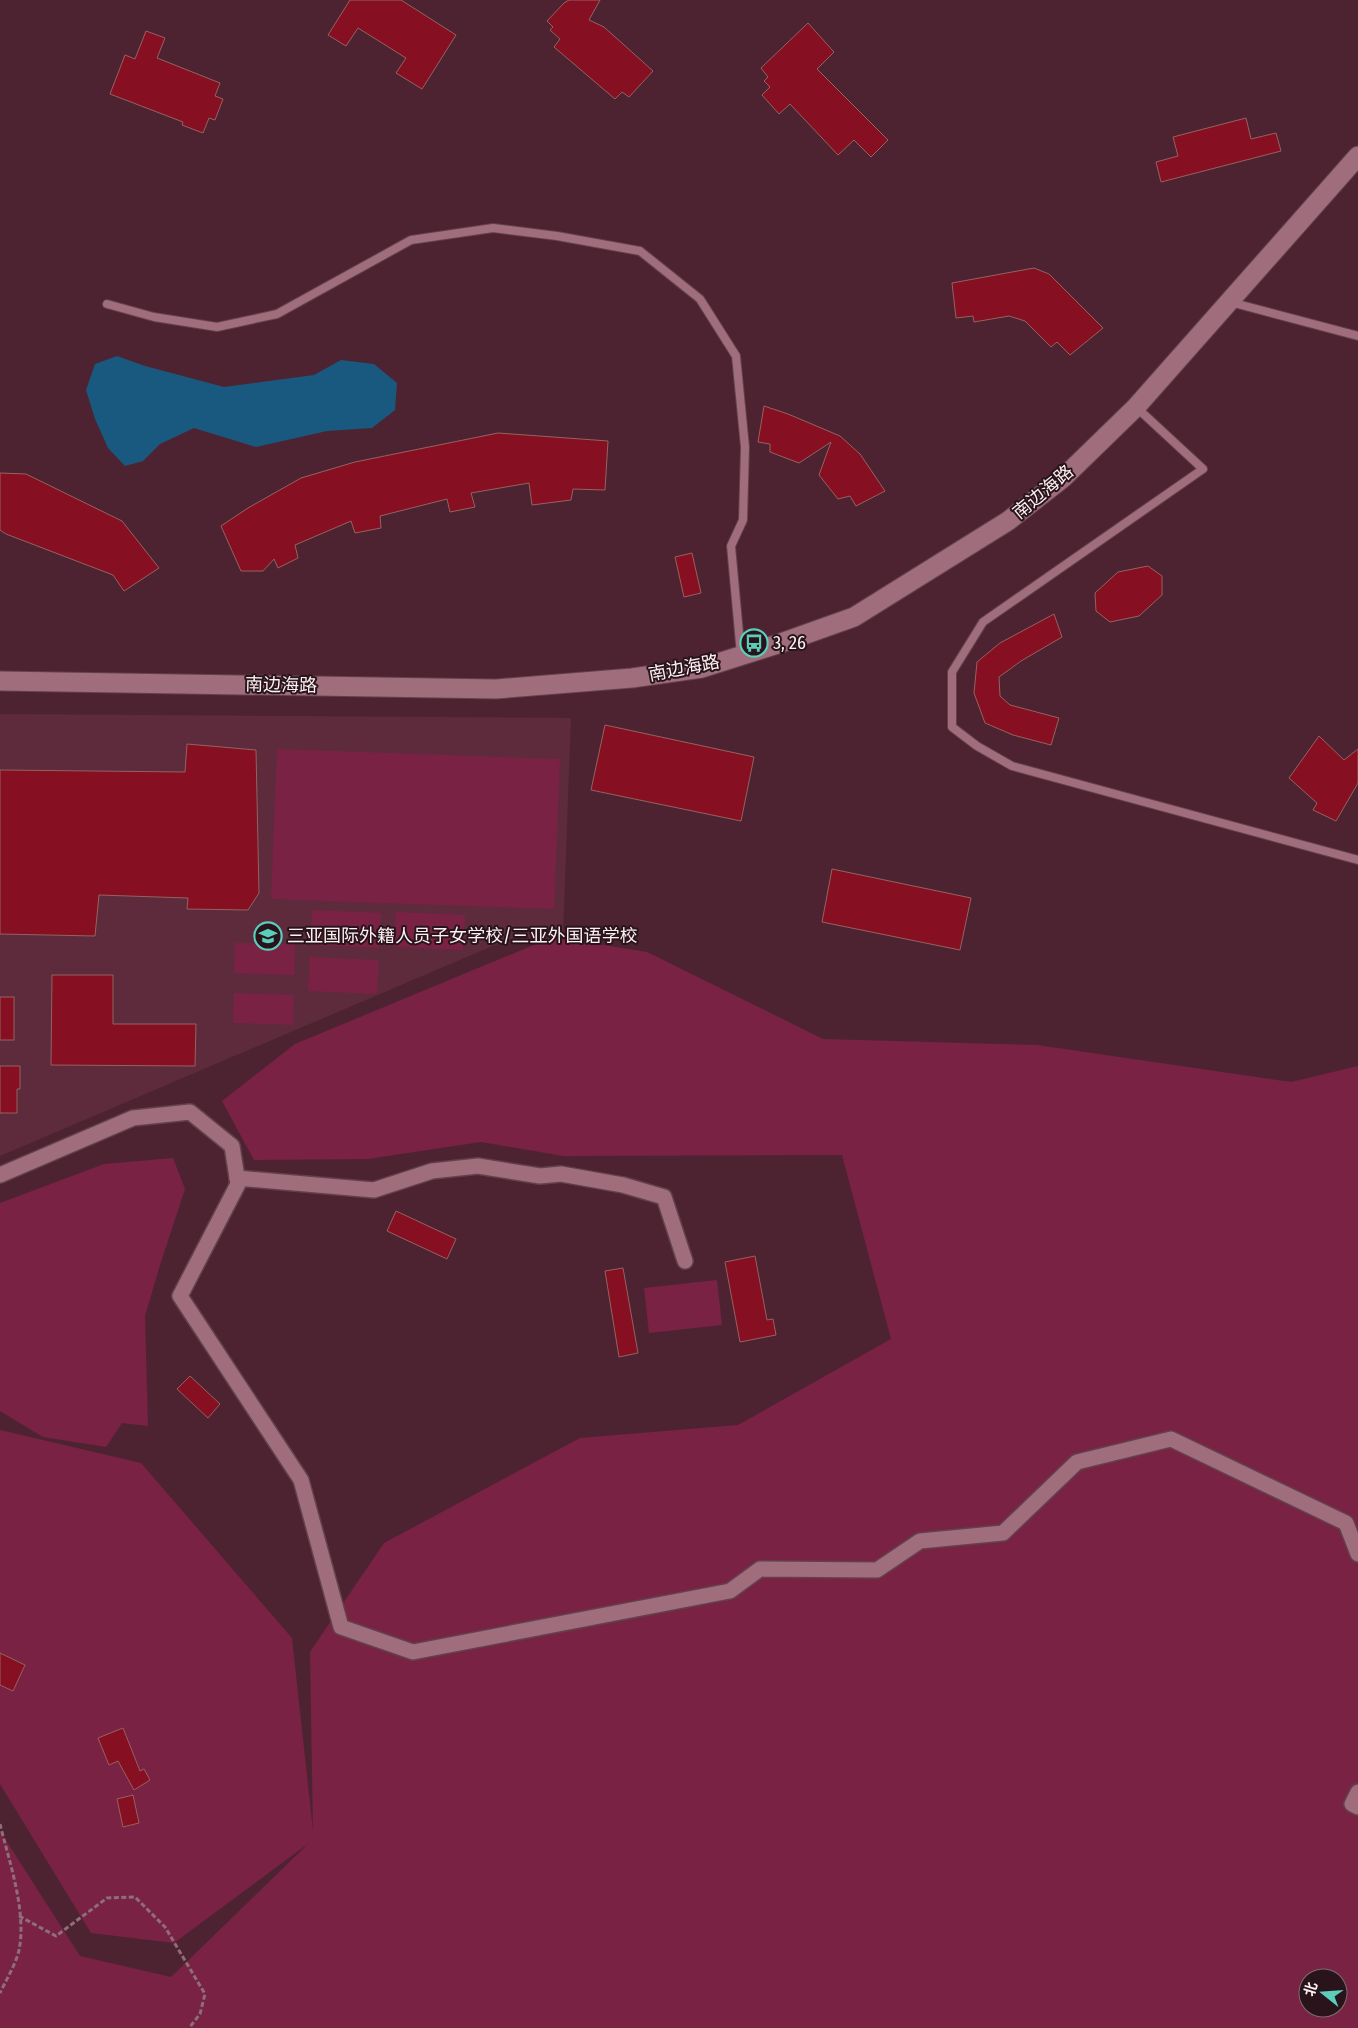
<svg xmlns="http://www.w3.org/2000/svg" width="1358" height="2028" font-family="'Fira Sans Condensed','Noto Sans SC',sans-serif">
	<rect width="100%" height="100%" fill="#4e2331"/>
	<!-- built -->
	<polygon fill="#5d2b3c" points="0,714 571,718 563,933 509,939 0,1156"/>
	<!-- green -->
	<g fill="#7a2244" fill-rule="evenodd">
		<polygon points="277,749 560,759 554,909 271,899"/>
		<polygon points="312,910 381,913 379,948 310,945"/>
		<polygon points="396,912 465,915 463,950 394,947"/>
		<path d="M 553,937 L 647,952 L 823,1039 L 1037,1045 L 1291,1082 L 1358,1066 L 1358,2028 L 0,2028 L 0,1831 L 80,1956 L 171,1977 L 309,1843 L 174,1943 L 91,1933 L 0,1784 L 0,1430 L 141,1463 L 292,1638 L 313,1831 L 310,1652 L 384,1543 L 580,1438 L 738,1425 L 891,1339 L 842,1155 L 563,1156 L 481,1142 L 368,1159 L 254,1160 L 222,1101 L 295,1044 ZM 1308,1978 L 1338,1978 L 1338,2008 L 1308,2008 Z"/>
		<polygon points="235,943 295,944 294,975 234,973"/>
		<polygon points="310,957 379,960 377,994 308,991"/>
		<polygon points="234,993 294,995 293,1025 233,1023"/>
		<polygon points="173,1158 185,1189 160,1265 145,1316 148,1426 122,1423 106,1447 43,1437 0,1411 0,1203 104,1164"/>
		<polygon points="717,1280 722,1325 649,1333 644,1288"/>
	</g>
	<!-- water -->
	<polygon fill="#195980" points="117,356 145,366 224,387 314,375 341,360 374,364 397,383 395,410 372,428 327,431 256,447 194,428 160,444 143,461 125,466 108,448 95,419 86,390 95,364"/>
	<!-- building -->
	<g fill="#860f22" stroke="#956261">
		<polygon points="350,0 401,0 456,35 422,89 396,73 406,58 358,28 346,46 328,35"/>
		<polygon points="569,0 600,0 589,20 604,27 653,71 629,97 622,92 615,99 554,47 560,39 550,30 553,27 547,21 564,3"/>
		<polygon points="808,23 834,52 817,69 888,140 871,157 854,140 838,155 790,104 779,114 762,95 770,87 764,81 768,77 761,68"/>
		<polygon points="146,31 165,38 157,58 220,83 215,96 223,99 215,120 209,118 203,133 182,125 183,122 110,94 125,55 135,59"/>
		<polygon points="1246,118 1251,139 1276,133 1281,151 1161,182 1156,162 1178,156 1173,137"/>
		<polygon points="1034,268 1049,274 1103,328 1070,355 1057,342 1051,347 1025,321 1009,316 974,322 973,316 956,318 952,283"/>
		<polygon points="764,406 788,414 840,436 860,454 885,491 856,506 850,496 838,499 819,475 831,442 799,463 770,452 770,444 758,442"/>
		<polygon points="498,433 608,441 605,490 573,489 571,500 532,505 529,483 471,493 475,507 450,512 447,499 380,516 381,528 355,533 351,521 295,545 298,558 278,568 274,559 263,571 241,571 221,526 248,508 301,478 355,462"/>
		<polygon points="0,473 26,474 122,521 159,568 124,591 113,575 6,534 0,530"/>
		<polygon points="692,553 701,593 684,597 675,557"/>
		<polygon points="1148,566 1162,576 1162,595 1139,616 1110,622 1096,611 1095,593 1118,572"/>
		<polygon points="1054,614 1062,637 1021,661 999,677 1000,696 1010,705 1059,718 1051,745 1013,735 985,723 974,693 977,662 1000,643"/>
		<polygon points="605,725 754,757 741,821 591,790"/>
		<polygon points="1319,736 1344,760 1358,749 1358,783 1336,821 1313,810 1317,803 1289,778"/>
		<polygon points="187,744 256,750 259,893 248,910 187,909 188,898 99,895 95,936 0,934 0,770 185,772"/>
		<polygon points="832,869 971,898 960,950 822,922"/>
		<polygon points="52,975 113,975 113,1024 196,1024 195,1066 51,1065"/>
		<rect x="0" y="997" width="14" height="43"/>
		<polygon points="0,1066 20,1066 20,1089 17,1089 17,1113 0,1113"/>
		<polygon points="396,1211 456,1239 447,1259 387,1231"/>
		<polygon points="755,1256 767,1320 773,1319 776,1335 740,1342 725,1262"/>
		<polygon points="623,1268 638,1353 619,1357 605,1271"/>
		<polygon points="190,1376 220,1404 208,1418 177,1389"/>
		<polygon points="0,1653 25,1665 13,1691 0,1685"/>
		<polygon points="123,1728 140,1771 144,1769 150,1780 134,1790 118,1761 109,1765 98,1738"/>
		<polygon points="133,1795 139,1823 123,1827 117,1799"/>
	</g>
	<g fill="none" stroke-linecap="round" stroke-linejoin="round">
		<!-- service casing -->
		<g stroke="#62414d" stroke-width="10">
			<g id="service">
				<polyline points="1230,302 1358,336"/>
				<polyline points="107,304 154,317 217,327 277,314 411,240 493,228 557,236 640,251 700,299 736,356 745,447 743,520 731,546 741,655"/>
				<polyline points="1136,407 1203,469 983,622 952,672 952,727 977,746 1012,766 1358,860"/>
			</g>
		</g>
		<!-- minor casing -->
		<g stroke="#62414d" stroke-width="18">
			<g id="minor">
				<polyline points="0,1175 133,1118 190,1112 232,1146 238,1184 180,1296 301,1480 341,1627 413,1652 730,1591 760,1569 877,1570 920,1541 1003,1533 1077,1462 1171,1439 1346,1523 1358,1554"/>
				<polyline points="237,1178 374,1190 432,1171 478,1166 540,1176 561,1174 623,1185 664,1197 685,1261"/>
				<polyline points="1358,1792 1352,1804 1358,1807"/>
			</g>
		</g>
		<!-- tertiary casing -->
		<g stroke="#62414d" stroke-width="21">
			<polyline id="tertiary" points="0,681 496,689 632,678 702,668 781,643 854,617 1008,521 1063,478 1136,407 1358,156"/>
		</g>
		<!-- path -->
		<g stroke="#8e6e78" stroke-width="3" stroke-dasharray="5 2.5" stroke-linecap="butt">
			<path d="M 0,1824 C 9,1861 27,1912 19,1950 C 16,1964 6,1980 0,1993"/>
			<polyline points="19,1916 56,1936 107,1898 135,1897 165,1927 205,1994 200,2014 189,2028"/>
		</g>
		<!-- service -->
		<use href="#service" stroke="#9f6d7b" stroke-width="8"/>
		<!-- minor -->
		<use href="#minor" stroke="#9f6d7b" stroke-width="15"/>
		<!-- tertiary -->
		<use href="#tertiary" stroke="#9f6d7b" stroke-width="19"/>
	</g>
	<!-- icons -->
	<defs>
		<g id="bus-ring" transform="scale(1.4375)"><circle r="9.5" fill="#28141a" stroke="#5bcebb" stroke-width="1.5"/><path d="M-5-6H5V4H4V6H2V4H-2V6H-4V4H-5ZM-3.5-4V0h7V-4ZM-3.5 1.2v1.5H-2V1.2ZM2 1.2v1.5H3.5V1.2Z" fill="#5bcebb"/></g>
		<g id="school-ring" transform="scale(1.4375)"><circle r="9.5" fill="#28141a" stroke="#5bcebb" stroke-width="1.5"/><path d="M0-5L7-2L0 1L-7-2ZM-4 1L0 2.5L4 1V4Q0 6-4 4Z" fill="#5bcebb"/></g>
	</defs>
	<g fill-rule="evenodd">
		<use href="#bus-ring" x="754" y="643"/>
		<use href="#school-ring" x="268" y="936"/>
	</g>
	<g text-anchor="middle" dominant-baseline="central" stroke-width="4" stroke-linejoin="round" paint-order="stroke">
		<!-- street labels -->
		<g font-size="18" fill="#fcf0f3" stroke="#28141a">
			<text transform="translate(1043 492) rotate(-40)">南边海路</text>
			<text transform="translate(684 668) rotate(-11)">南边海路</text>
			<text transform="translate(281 685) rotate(1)">南边海路</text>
		</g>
		<!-- poi labels -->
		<g font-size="18" fill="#fcf0f3" stroke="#28141a" text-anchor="start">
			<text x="773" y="643">3, 26</text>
			<text x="287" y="936">三亚国际外籍人员子女学校/三亚外国语学校</text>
		</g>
	</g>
	<!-- north arrow -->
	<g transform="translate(1323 1993) rotate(287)"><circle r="24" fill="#28141a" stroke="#7d6c71"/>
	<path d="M0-4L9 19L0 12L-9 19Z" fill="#5bcebb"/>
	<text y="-8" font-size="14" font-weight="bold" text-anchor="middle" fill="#fcf0f3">北</text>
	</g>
</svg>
